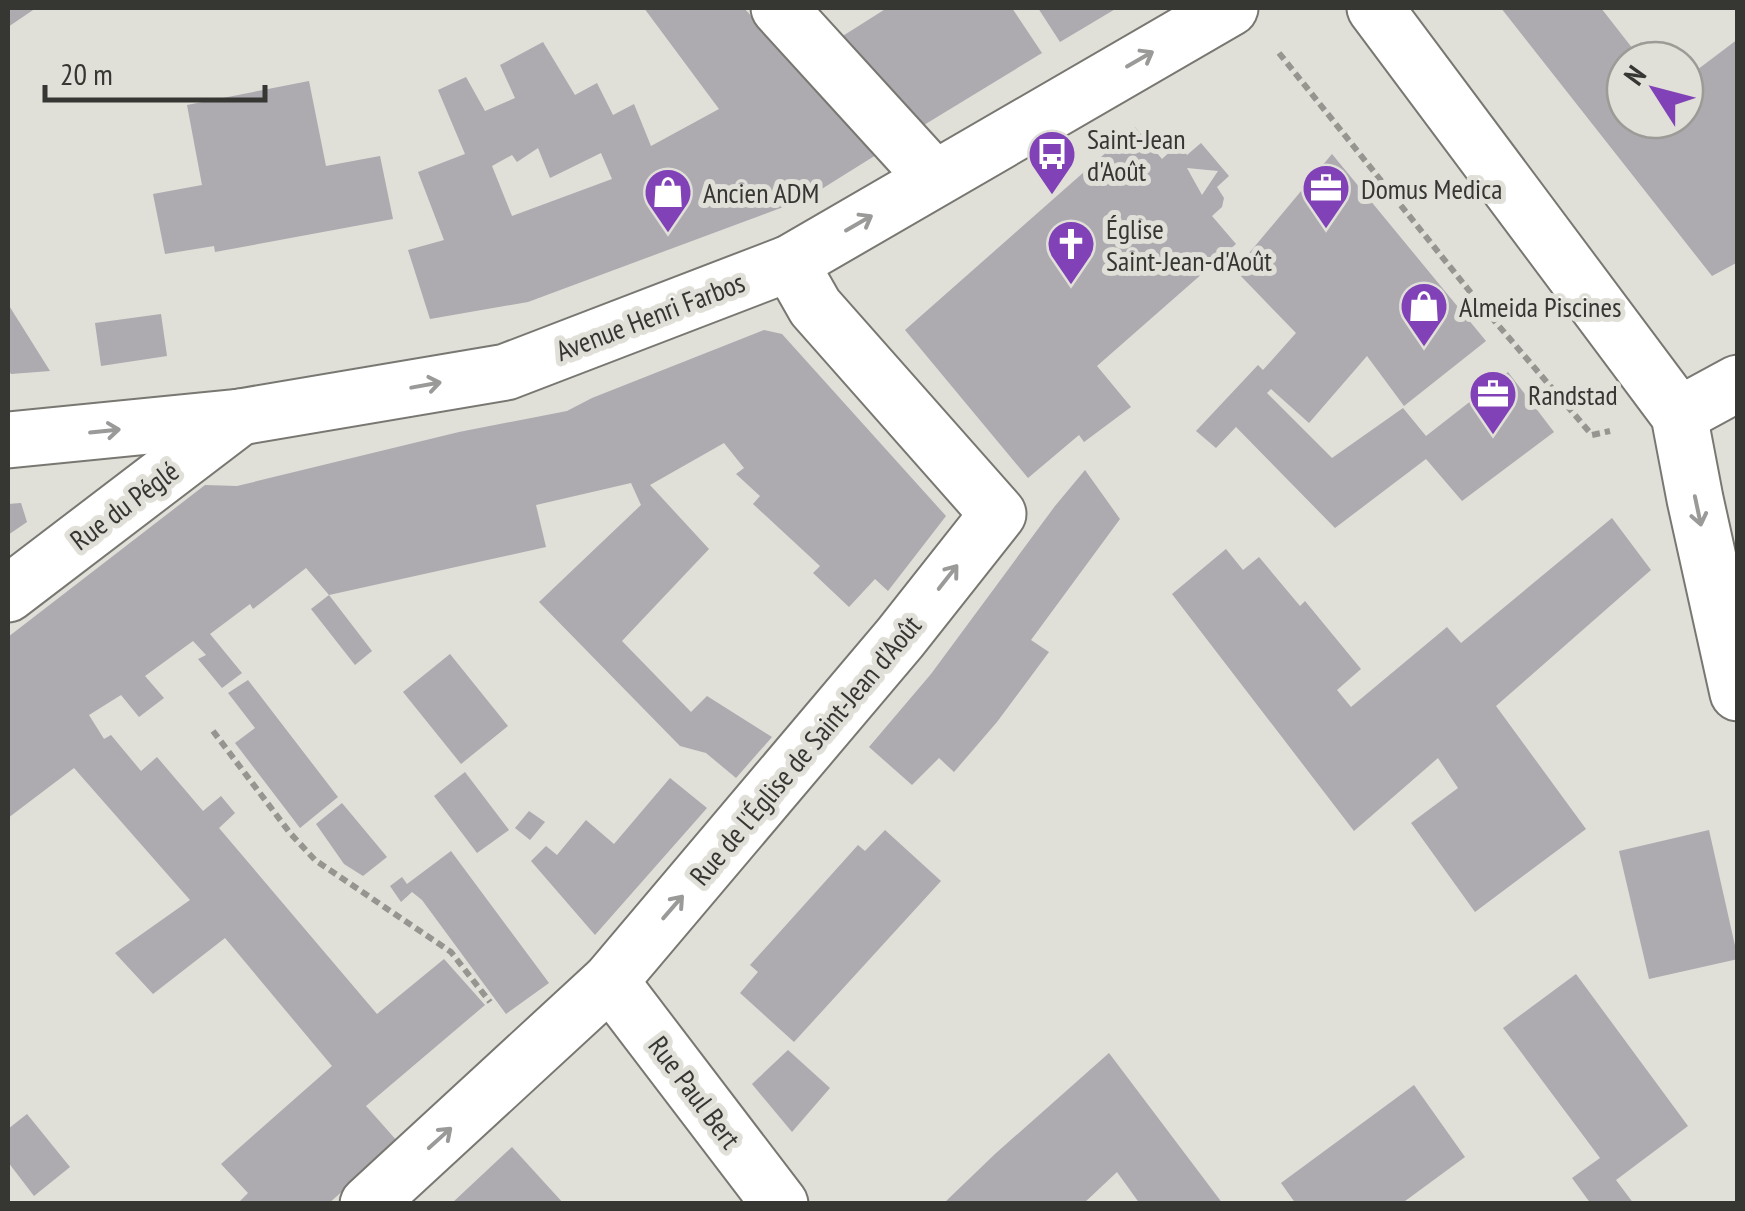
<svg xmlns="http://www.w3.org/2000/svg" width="1745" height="1211" font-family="'PT Sans Narrow',sans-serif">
	<rect width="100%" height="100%" fill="#e0dfd8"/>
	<!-- building -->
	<g fill="#adaab0" fill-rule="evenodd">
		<polygon points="8,8 36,8 8,27"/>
		<path d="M 644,8 L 744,8 L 876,155 L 812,195 L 794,203 L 528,302 L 430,319 L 408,250 L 444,240 L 418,172 L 465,154 L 438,90 L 466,77 L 485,111 L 515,98 L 500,65 L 543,42 L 575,95 L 597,83 L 613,115 L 634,104 L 651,146 L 719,109 ZM 538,148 L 550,178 L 601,153 L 612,179 L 512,216 L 492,166 L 512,155 L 517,162 Z"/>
		<polygon points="887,8 1012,8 1042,53 919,128 838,39"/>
		<polygon points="1038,8 1117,8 1060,42"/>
		<polygon points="1501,8 1601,8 1633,49 1641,42 1647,51 1653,47 1662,60 1625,60 1625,120 1685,120 1685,88 1690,95 1702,85 1693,73 1738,39 1738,262 1712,276"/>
		<polygon points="309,81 326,166 380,156 393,219 215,252 214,246 165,254 153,194 202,185 187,105"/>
		<path d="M 1135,127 L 1162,159 L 1174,148 L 1182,148 L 1187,155 L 1201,143 L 1229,176 L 1217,187 L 1224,198 L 1222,207 L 1212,216 L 1236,244 L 1097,366 L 1131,407 L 1084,442 L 1079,435 L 1028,478 L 905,330 ZM 1187,168 L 1218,171 L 1202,195 Z"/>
		<polygon points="1332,154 1486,341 1404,406 1367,356 1309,423 1271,389 1267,393 1332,458 1403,408 1426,436 1508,372 1554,432 1462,501 1426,459 1335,528 1236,427 1216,448 1196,431 1258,365 1263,370 1296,333 1235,270"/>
		<polygon points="8,304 50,371 11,374 8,369"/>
		<polygon points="161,314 167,356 101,366 95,323"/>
		<polygon points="764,330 782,334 946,516 888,591 875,579 849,607 813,573 820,566 753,504 760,496 736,474 744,468 724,443 650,485 709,549 622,641 691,712 707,696 772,737 736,778 706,753 680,746 539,602 641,505 631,483 536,505 546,547 329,595 306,568 253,609 250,604 210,634 242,673 222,688 198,659 206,655 193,641 145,676 164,698 139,717 121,695 89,715 104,739 111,735 141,771 157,757 203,811 221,796 235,813 219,828 377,1014 444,959 485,1005 366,1106 398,1142 328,1204 237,1204 248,1193 221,1164 332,1066 225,938 153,994 115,953 190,900 74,768 8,818 8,637 205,485 237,486 459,432 567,411 592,398"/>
		<polygon points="1085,470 1120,519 1031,640 1049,652 997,722 954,772 939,758 912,785 869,747 931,674 1055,506"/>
		<polygon points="21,503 27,522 8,535 8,504"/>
		<polygon points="1612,518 1651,570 1496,706 1586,829 1475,912 1411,823 1458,788 1438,758 1354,831 1172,594 1226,549 1243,570 1259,557 1300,606 1305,601 1361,669 1337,690 1351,707 1447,627 1461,643"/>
		<polygon points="329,595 372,651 355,665 311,609"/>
		<polygon points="450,654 508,726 461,764 403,692"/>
		<polygon points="248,680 338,797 300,828 235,743 255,728 228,693"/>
		<polygon points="465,772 509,830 477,853 434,796"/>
		<polygon points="670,778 707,808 595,935 531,861 546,846 557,855 586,820 614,844"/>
		<polygon points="342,803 387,857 363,876 344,864 316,824"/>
		<polygon points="529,811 545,822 530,840 515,828"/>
		<polygon points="885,830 941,881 794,1042 740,993 758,972 750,965 858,845 865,851"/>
		<polygon points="1709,830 1738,959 1649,979 1619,851"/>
		<polygon points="451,851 549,983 506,1014 422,900 412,892 401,902 390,886 402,877 407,884"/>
		<polygon points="1576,974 1688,1126 1616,1180 1634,1204 1591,1204 1572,1178 1600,1158 1503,1028"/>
		<polygon points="788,1050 830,1088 792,1132 752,1084"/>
		<polygon points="1109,1053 1223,1204 1140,1204 1117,1172 1083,1204 943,1204 995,1154"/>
		<polygon points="1414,1085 1465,1157 1401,1204 1296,1204 1281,1183"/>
		<polygon points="27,1114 70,1167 34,1196 8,1162 8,1129"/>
		<polygon points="512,1147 564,1204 451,1204"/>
	</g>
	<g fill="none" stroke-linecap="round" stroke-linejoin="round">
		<!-- street casing -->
		<g stroke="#787771" stroke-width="59">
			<g id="street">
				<polyline points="779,8 934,178"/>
				<polyline points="8,594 240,417"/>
				<polyline points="610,981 780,1204"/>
				<polyline points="368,1204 610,981 900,638 998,514 815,307 790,263"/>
			</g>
		</g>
		<!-- secondary casing -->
		<g stroke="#787771" stroke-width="59">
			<g id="secondary">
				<polyline points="1375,8 1679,415 1695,499 1738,693"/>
				<polyline points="1679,415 1738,383"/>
				<polyline points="8,440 240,417 506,372 790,263 1230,8"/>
			</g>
		</g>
		<!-- path -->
		<g stroke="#969590" stroke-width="6" stroke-dasharray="8 5" stroke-linecap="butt">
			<polyline points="1279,53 1475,298 1592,435 1610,431"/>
			<polyline points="213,731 290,833 315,860 451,952 490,1002"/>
		</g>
		<!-- street -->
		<use href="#street" stroke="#fff" stroke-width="55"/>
		<!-- secondary -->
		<use href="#secondary" stroke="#fff" stroke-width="55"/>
	</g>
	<!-- one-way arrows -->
	<defs><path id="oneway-shaft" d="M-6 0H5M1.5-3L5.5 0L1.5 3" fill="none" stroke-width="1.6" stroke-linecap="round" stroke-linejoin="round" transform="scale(2.5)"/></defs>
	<g stroke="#9a9a99">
		<use href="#oneway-shaft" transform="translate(1140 59) rotate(-30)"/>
		<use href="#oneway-shaft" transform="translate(859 223) rotate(-30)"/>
		<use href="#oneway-shaft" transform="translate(426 385) rotate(-10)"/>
		<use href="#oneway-shaft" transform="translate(105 431) rotate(-6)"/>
		<use href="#oneway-shaft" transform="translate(1698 511) rotate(78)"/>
		<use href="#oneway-shaft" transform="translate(948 577) rotate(-52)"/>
		<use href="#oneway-shaft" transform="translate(673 907) rotate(-49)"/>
		<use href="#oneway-shaft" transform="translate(440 1138) rotate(-42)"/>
	</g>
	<!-- icons -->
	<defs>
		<g id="bus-pin" transform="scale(2.5)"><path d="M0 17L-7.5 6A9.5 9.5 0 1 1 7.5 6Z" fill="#8142b7" stroke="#e0dfd8"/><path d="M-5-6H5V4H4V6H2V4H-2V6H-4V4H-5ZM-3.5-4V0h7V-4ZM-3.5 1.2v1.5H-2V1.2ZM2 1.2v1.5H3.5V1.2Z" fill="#fff"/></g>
		<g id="office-pin" transform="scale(2.5)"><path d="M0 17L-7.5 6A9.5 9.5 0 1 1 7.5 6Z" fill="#8142b7" stroke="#e0dfd8"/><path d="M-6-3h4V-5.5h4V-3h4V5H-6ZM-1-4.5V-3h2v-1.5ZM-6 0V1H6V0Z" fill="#fff"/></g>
		<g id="shop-pin" transform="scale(2.5)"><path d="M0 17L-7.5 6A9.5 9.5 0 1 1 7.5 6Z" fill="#8142b7" stroke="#e0dfd8"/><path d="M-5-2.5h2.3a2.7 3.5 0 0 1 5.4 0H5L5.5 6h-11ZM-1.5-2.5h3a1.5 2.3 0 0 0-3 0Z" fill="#fff"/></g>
		<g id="church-pin" transform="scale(2.5)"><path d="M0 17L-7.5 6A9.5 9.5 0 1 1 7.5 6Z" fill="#8142b7" stroke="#e0dfd8"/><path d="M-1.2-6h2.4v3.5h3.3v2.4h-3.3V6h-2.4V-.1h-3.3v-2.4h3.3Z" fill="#fff"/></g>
	</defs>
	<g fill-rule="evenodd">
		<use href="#bus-pin" x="1052" y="154"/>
		<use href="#office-pin" x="1326" y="188"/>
		<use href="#shop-pin" x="668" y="192"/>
		<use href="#church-pin" x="1071" y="244"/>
		<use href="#shop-pin" x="1424" y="306"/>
		<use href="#office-pin" x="1493" y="394"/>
	</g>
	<g text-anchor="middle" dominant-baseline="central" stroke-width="10" stroke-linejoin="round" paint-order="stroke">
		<!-- poi labels -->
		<g font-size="28" fill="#363633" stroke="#e0dfd8" text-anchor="start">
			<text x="1087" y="138">Saint-Jean<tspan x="1087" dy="32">d'Août</tspan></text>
			<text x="1361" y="188">Domus Medica</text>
			<text x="703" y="192">Ancien ADM</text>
			<text x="1106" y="228">Église<tspan x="1106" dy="32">Saint-Jean-d'Août</tspan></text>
			<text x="1459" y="306">Almeida Piscines</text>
			<text x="1528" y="394">Randstad</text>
		</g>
		<!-- street labels -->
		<g font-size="28" fill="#363633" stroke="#e0dfd8">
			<text transform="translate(650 316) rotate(-21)">Avenue Henri Farbos</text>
			<text transform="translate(124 505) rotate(-37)">Rue du Péglé</text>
			<text transform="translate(805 750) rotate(-50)">Rue de l'Église de Saint-Jean d'Août</text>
			<text transform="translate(695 1092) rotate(53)">Rue Paul Bert</text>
		</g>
	</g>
	<!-- border -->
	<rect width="1745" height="1211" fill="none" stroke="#363633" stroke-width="20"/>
	<!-- north arrow -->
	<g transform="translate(1655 90) rotate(306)"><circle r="48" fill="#e0dfd8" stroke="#9c9b96" stroke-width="2.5"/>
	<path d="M0-8L18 38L0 25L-18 38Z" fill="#8142b7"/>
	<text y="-15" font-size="28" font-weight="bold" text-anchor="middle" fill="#363633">N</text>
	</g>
	<!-- scale -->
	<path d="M45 85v15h220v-15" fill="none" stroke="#363633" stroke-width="5"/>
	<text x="60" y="85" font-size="30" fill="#363633" stroke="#e0dfd8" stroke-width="8" paint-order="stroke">20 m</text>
</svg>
